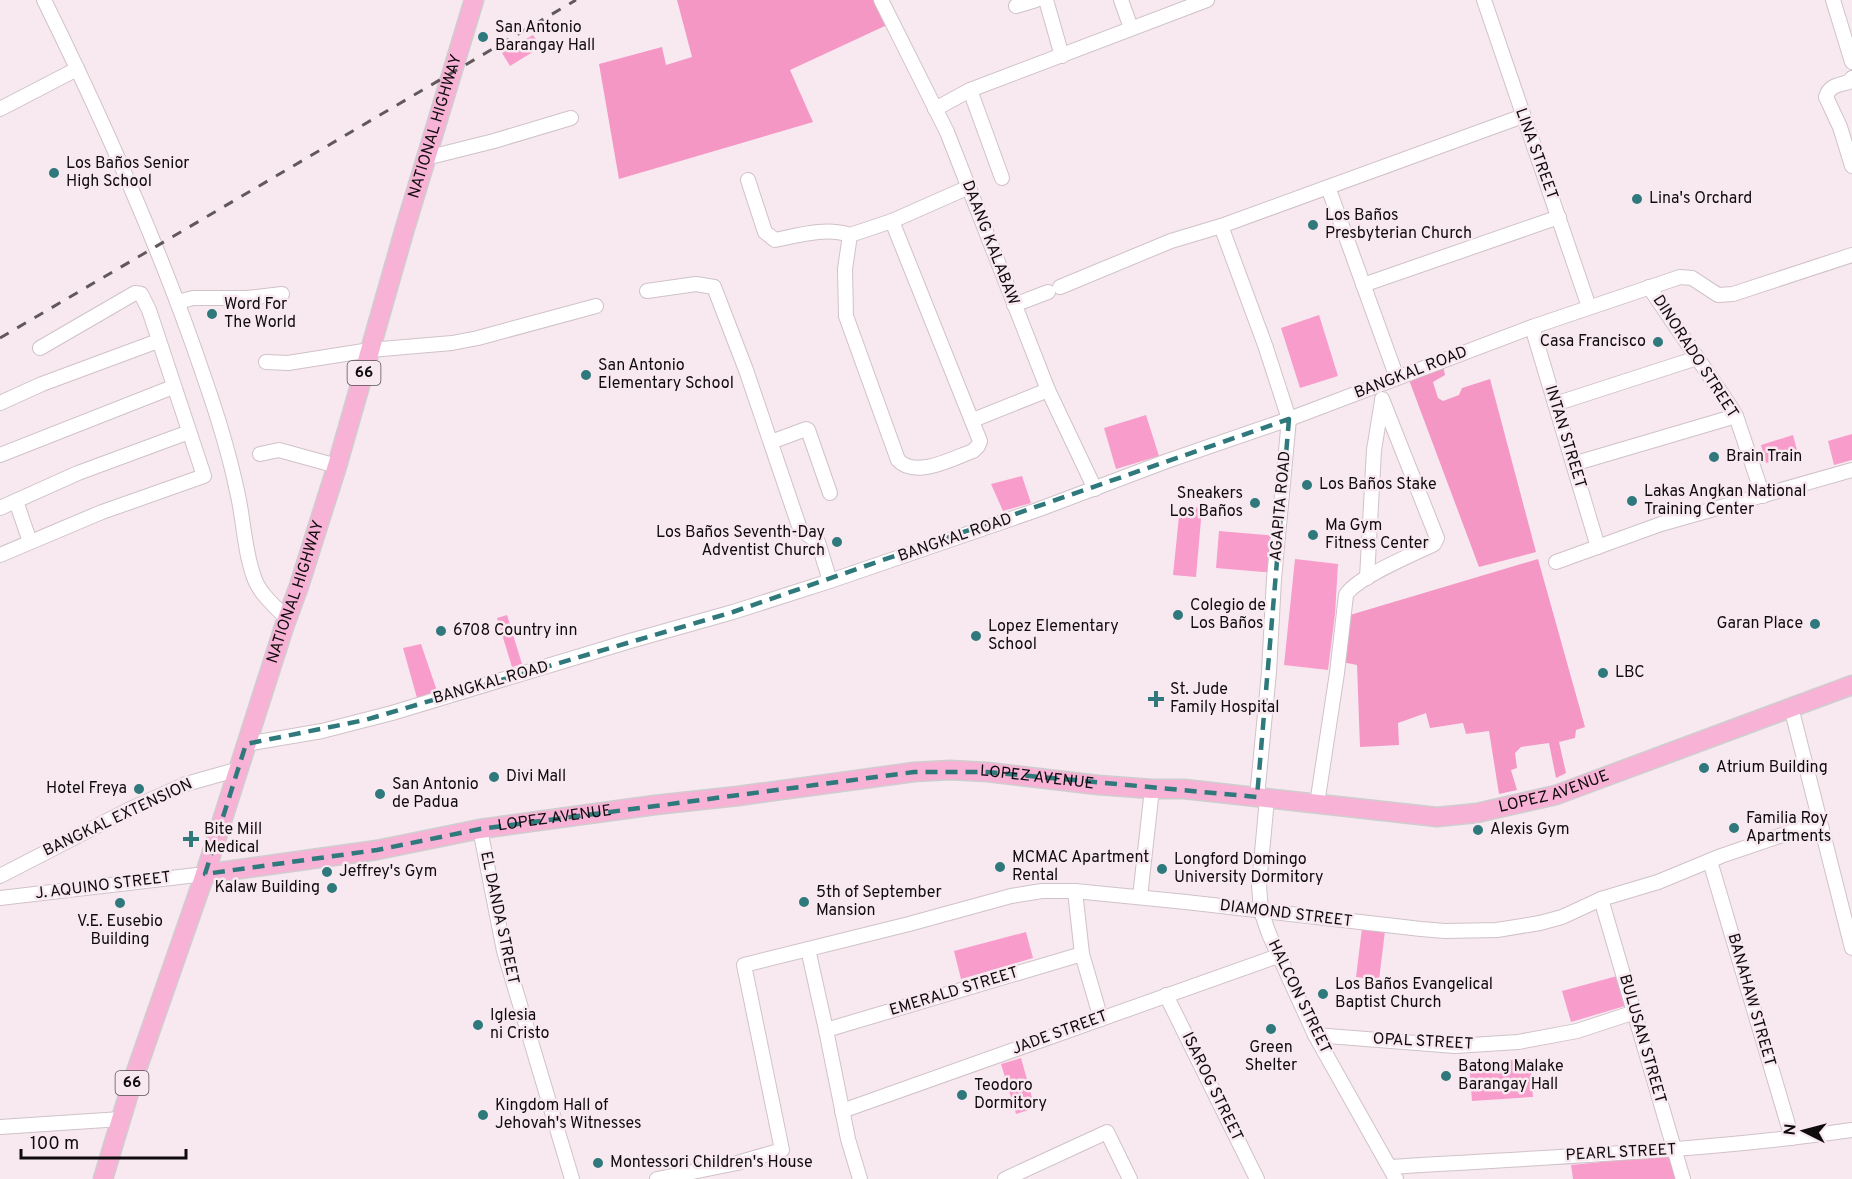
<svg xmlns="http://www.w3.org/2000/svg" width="1852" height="1179" font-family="Overpass,sans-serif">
	<rect width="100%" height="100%" fill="#f8e9f0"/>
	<!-- green -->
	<g fill="#f89dcb">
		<polygon points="533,35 541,47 510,66 502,53"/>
		<polygon points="1319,315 1338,376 1300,388 1281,328"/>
		<polygon points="1146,415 1159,456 1116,469 1104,428"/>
		<polygon points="1852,434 1852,460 1834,465 1828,441"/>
		<polygon points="1793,435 1798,454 1766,463 1761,445"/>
		<polygon points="1022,476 1031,503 1003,511 991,484"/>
		<polygon points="1180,506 1202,508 1196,577 1173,575"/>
		<polygon points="1219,531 1278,536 1274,573 1216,568"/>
		<polygon points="1295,559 1338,564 1335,614 1328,670 1284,665"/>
		<polygon points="507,615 522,664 512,667 497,618"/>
		<polygon points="421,644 437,691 417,698 403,648"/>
		<polygon points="1362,928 1385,931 1379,980 1356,977"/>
		<polygon points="1026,932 1033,958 961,979 954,951"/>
		<polygon points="1617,976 1625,1006 1571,1022 1562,991"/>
		<polygon points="1021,1058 1035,1108 1016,1114 1001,1064"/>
		<polygon points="1530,1059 1533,1097 1472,1101 1469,1063"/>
		<polygon points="1672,1155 1678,1179 1573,1179 1571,1165"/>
	</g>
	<!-- forest -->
	<g fill="#f497c5">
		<polygon points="677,0 876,0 887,25 790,70 813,122 619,179 599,64 662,47 666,65 692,57"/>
		<polygon points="1443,366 1445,375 1433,382 1438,398 1443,401 1459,395 1462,388 1490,379 1536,552 1479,567 1409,380"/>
		<polygon points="1538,559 1585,727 1576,730 1575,738 1559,742 1566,773 1556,778 1549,743 1521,747 1515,753 1517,768 1511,770 1517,790 1499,794 1489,731 1466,734 1463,723 1430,728 1426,713 1398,723 1399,745 1360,747 1357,665 1342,662 1350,615"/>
	</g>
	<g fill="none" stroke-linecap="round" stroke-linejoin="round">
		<!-- minor casing -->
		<g stroke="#d0c2c8" stroke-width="16">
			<g id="minor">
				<path d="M 44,0 C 104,122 161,249 204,377 C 217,414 229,453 237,491 C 244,520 244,552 255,580 C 261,595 276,607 287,619"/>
				<polyline points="881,0 947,132 1048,390 1095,489"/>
				<polyline points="1046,0 1062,56"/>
				<polyline points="1121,0 1131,28"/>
				<polyline points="1484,0 1589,307"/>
				<polyline points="1833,0 1852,62"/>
				<polyline points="1016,6 1036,0"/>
				<path d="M 1852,78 L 1849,82 C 1840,85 1829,85 1826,97 L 1840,127 L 1852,166"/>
				<polyline points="970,90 1002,178"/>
				<polyline points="0,109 77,69"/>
				<polyline points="935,109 970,90 1207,0"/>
				<polyline points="426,158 494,141 571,118"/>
				<path d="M 748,180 L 765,232 L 775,240 C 800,235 825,227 850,235"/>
				<polyline points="1328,187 1397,378"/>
				<path d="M 892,221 L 980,441 L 978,446 L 973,451 C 953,458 916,479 898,460 L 846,316 L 845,269 L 850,235 Z"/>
				<polyline points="892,221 969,187"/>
				<polyline points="1221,226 1265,345 1289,419 1274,579 1269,672 1257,797"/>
				<polyline points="1363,285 1559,217"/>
				<polyline points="1060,287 1171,241 1221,226 1523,116"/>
				<polyline points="1649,287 1728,403 1736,416 1763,496"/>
				<polyline points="647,291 696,284 714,287 746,370 798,523 801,530 818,542 830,581"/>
				<polyline points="178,302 193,298 247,298 282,294"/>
				<polyline points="1014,305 1048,292"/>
				<polyline points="1532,327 1598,547"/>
				<polyline points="266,362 288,363 370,350 452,343 478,338 596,306"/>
				<polyline points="0,403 42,384 158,341"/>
				<polyline points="1555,404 1697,358"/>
				<polyline points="973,420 1048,390"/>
				<polyline points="771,442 806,429 808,430 830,493"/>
				<polyline points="260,454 279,450 337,466"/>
				<polyline points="0,455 173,387"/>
				<polyline points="1573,464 1736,416"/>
				<polyline points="16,501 30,542"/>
				<polyline points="0,508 78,473 189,432"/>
				<polyline points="0,555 102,512 204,476 149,310 141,294 135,293 40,348"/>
				<polyline points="1556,562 1661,524 1852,470"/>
				<polyline points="1367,578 1374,450 1382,401"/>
				<polyline points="1791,707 1852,948"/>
				<polyline points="246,744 322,731 392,713 630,641 733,612 830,581 1037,510 1167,461 1289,419 1532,327 1680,277 1692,278 1718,295 1733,294 1852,255"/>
				<polyline points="1267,799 1259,885 1261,911 1269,934 1315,1035 1396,1179"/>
				<path d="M 1317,804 L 1337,673 L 1346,595 C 1355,578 1414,554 1434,544 L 1437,538 L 1382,399"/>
				<polyline points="480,829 504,951 572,1179"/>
				<polyline points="1710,861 1792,1138"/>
				<polyline points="0,876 128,810 186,784 239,769"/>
				<polyline points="1075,891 1082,954 1101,1019"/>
				<polyline points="1140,897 1152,789"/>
				<polyline points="0,898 205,874"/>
				<polyline points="1601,899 1683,1179"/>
				<polyline points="808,949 826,1030 848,1139 860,1179"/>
				<polyline points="1166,995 1257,1179"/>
				<polyline points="826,1030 1082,954"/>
				<polyline points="1315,1035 1455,1046 1518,1042 1577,1031 1635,1012"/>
				<polyline points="842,1111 1278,956"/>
				<polyline points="0,1127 121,1119"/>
				<path d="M 1390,1167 C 1544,1157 1699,1152 1852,1130"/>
				<polyline points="657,1179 737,1163 782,1150 744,965 909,924 1011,896 1042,891 1075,891 1186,902 1421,929 1445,931 1497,930 1540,923 1562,917 1601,899 1658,882 1721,856 1820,822"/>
				<polyline points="1005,1179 1107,1132 1130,1179"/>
			</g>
		</g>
		<!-- major casing -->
		<g stroke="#cfcecf" stroke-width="21">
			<g id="major">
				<path id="s1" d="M 205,874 L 377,850 L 480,829 L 655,805 L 738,796 L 914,772 L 950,770 L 987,772 L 1098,785 L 1152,789 L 1184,789 L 1437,817 L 1477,813 L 1556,795 L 1852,685"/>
				<path id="s2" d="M 103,1179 L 131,1086 L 205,874 L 284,627 L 299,586 L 337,466 L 405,228 L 474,0"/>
			</g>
		</g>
		<!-- minor -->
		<use href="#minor" stroke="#fff" stroke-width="14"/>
		<!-- major -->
		<use href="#major" stroke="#f7b2d6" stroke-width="18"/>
		<!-- rail -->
		<polyline stroke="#61585c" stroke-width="3" stroke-dasharray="10 10" stroke-linecap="butt" points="0,338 576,0"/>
	</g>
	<!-- marked area -->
	<path fill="none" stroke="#2f797c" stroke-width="4.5" stroke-dasharray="12 8" stroke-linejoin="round" d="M 1289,419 L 1257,797 L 987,772 L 914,772 L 480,829 L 377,850 L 205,874 L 246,744 L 365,720 L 733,612 Z"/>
	<!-- markers -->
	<g fill="#2f797c" stroke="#f8e9f0" stroke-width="2">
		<circle cx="483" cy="37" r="6"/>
		<circle cx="54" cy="173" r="6"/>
		<circle cx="1637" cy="199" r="6"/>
		<circle cx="1313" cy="225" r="6"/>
		<circle cx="212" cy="314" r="6"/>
		<circle cx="1658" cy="342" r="6"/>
		<circle cx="586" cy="375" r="6"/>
		<circle cx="1714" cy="457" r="6"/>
		<circle cx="1307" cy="485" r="6"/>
		<circle cx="1632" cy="501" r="6"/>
		<circle cx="1255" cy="503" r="6"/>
		<circle cx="1313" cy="535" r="6"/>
		<circle cx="837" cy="542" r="6"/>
		<circle cx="1178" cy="615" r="6"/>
		<circle cx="1815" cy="624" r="6"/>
		<circle cx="441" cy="631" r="6"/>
		<circle cx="976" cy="636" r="6"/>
		<circle cx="1603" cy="673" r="6"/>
		<path d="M1153 690h6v6h6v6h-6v6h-6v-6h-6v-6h6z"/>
		<circle cx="1704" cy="768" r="6"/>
		<circle cx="494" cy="777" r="6"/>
		<circle cx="139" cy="789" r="6"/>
		<circle cx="380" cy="794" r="6"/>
		<circle cx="1734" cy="828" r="6"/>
		<circle cx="1478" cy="830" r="6"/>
		<path d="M188 830h6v6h6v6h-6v6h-6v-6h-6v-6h6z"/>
		<circle cx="1000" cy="867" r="6"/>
		<circle cx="1162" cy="869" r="6"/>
		<circle cx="327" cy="872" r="6"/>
		<circle cx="332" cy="888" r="6"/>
		<circle cx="804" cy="902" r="6"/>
		<circle cx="120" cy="903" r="6"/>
		<circle cx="1323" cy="994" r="6"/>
		<circle cx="478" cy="1025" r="6"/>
		<circle cx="1271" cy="1029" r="6"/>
		<circle cx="1446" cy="1076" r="6"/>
		<circle cx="962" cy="1095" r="6"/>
		<circle cx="483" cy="1115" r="6"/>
		<circle cx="598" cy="1163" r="6"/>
	</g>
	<g text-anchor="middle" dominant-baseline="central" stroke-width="5" stroke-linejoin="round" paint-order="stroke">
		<!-- shield labels -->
		<g fill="#f8e9f0" stroke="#564e51" stroke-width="1.5">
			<rect x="347.5" y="361" width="33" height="24" rx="4.5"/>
			<rect x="115.5" y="1071" width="33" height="24" rx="4.5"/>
		</g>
		<g font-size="15" font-weight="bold" fill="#100b0d">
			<text x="364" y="373">66</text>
			<text x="132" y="1083">66</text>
		</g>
		<!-- poi labels -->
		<g font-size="16" fill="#100b0d" stroke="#f8e9f0" text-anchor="start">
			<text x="495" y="28">San Antonio<tspan x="495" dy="18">Barangay Hall</tspan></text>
			<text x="66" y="164">Los Baños Senior<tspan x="66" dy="18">High School</tspan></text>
			<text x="1649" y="199">Lina's Orchard</text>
			<text x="1325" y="216">Los Baños<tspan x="1325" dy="18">Presbyterian Church</tspan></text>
			<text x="224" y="305">Word For<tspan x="224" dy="18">The World</tspan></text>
			<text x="1646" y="342" text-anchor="end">Casa Francisco</text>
			<text x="598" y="366">San Antonio<tspan x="598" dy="18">Elementary School</tspan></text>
			<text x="1726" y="457">Brain Train</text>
			<text x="1319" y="485">Los Baños Stake</text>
			<text x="1644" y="492">Lakas Angkan National<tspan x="1644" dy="18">Training Center</tspan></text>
			<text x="1243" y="494" text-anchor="end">Sneakers<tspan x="1243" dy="18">Los Baños</tspan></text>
			<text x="1325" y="526">Ma Gym<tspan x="1325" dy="18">Fitness Center</tspan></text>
			<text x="825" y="533" text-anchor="end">Los Baños Seventh-Day<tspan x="825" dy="18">Adventist Church</tspan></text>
			<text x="1190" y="606">Colegio de<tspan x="1190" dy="18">Los Baños</tspan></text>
			<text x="1803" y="624" text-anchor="end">Garan Place</text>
			<text x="988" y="627">Lopez Elementary<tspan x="988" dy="18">School</tspan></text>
			<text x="453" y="631">6708 Country inn</text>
			<text x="1615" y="673">LBC</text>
			<text x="1170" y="690">St. Jude<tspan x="1170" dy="18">Family Hospital</tspan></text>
			<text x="1716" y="768">Atrium Building</text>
			<text x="506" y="777">Divi Mall</text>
			<text x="392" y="785">San Antonio<tspan x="392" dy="18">de Padua</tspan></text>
			<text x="127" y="789" text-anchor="end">Hotel Freya</text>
			<text x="1746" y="819">Familia Roy<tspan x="1746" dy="18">Apartments</tspan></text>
			<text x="204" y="830">Bite Mill<tspan x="204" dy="18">Medical</tspan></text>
			<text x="1490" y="830">Alexis Gym</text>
			<text x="1012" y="858">MCMAC Apartment<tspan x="1012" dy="18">Rental</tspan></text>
			<text x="1174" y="860">Longford Domingo<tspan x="1174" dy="18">University Dormitory</tspan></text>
			<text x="339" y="872">Jeffrey's Gym</text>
			<text x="320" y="888" text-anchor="end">Kalaw Building</text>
			<text x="816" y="893">5th of September<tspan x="816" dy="18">Mansion</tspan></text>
			<text x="120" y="922" text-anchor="middle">V.E. Eusebio<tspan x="120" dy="18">Building</tspan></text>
			<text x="1335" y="985">Los Baños Evangelical<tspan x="1335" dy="18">Baptist Church</tspan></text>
			<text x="490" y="1016">Iglesia<tspan x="490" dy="18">ni Cristo</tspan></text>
			<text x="1271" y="1048" text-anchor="middle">Green<tspan x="1271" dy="18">Shelter</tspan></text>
			<text x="1458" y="1067">Batong Malake<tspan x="1458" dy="18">Barangay Hall</tspan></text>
			<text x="974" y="1086">Teodoro<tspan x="974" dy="18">Dormitory</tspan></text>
			<text x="495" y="1106">Kingdom Hall of<tspan x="495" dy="18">Jehovah's Witnesses</tspan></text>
			<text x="610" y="1163">Montessori Children's House</text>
		</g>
		<!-- street labels -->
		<g font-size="16" fill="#100b0d" stroke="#f8e9f0">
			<text stroke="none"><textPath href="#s2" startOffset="1104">NATIONAL HIGHWAY</textPath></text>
			<text transform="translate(1536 154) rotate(70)">LINA STREET</text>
			<text transform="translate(990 243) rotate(69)">DAANG KALABAW</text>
			<text transform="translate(1695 357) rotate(57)">DINORADO STREET</text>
			<text transform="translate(1411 373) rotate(-21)">BANGKAL ROAD</text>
			<text transform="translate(1565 437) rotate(73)">INTAN STREET</text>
			<text transform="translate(1281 506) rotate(-85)">AGAPITA ROAD</text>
			<text transform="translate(955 538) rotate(-19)">BANGKAL ROAD</text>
			<text stroke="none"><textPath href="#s2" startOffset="618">NATIONAL HIGHWAY</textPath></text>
			<text transform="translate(491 683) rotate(-16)">BANGKAL ROAD</text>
			<text stroke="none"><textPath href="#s1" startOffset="840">LOPEZ AVENUE</textPath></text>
			<text stroke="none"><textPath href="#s1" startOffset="1362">LOPEZ AVENUE</textPath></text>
			<text transform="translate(118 818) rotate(-25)">BANGKAL EXTENSION</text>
			<text stroke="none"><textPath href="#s1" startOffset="354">LOPEZ AVENUE</textPath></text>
			<text transform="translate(103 886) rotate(-7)">J. AQUINO STREET</text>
			<text transform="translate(1286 914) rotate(7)">DIAMOND STREET</text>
			<text transform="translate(499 918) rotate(78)">EL DANDA STREET</text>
			<text transform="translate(954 992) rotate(-17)">EMERALD STREET</text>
			<text transform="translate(1299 997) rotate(64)">HALCON STREET</text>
			<text transform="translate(1751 1000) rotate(74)">BANAHAW STREET</text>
			<text transform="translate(1060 1033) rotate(-20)">JADE STREET</text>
			<text transform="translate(1642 1039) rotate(74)">BULUSAN STREET</text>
			<text transform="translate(1423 1042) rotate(3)">OPAL STREET</text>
			<text transform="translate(1212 1087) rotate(64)">ISAROG STREET</text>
			<text transform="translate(1621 1153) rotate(-3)">PEARL STREET</text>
		</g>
	</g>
	<!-- north arrow -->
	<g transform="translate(1804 1131) rotate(276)" stroke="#f8e9f0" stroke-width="4.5" paint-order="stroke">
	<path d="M0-4.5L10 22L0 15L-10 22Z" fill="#100b0d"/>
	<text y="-9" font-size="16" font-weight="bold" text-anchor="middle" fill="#100b0d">N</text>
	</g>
	<!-- scale -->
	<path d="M21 1149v9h165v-9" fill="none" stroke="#100b0d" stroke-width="3"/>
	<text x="30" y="1149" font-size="18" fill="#100b0d" stroke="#f8e9f0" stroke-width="4.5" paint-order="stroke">100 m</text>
</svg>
